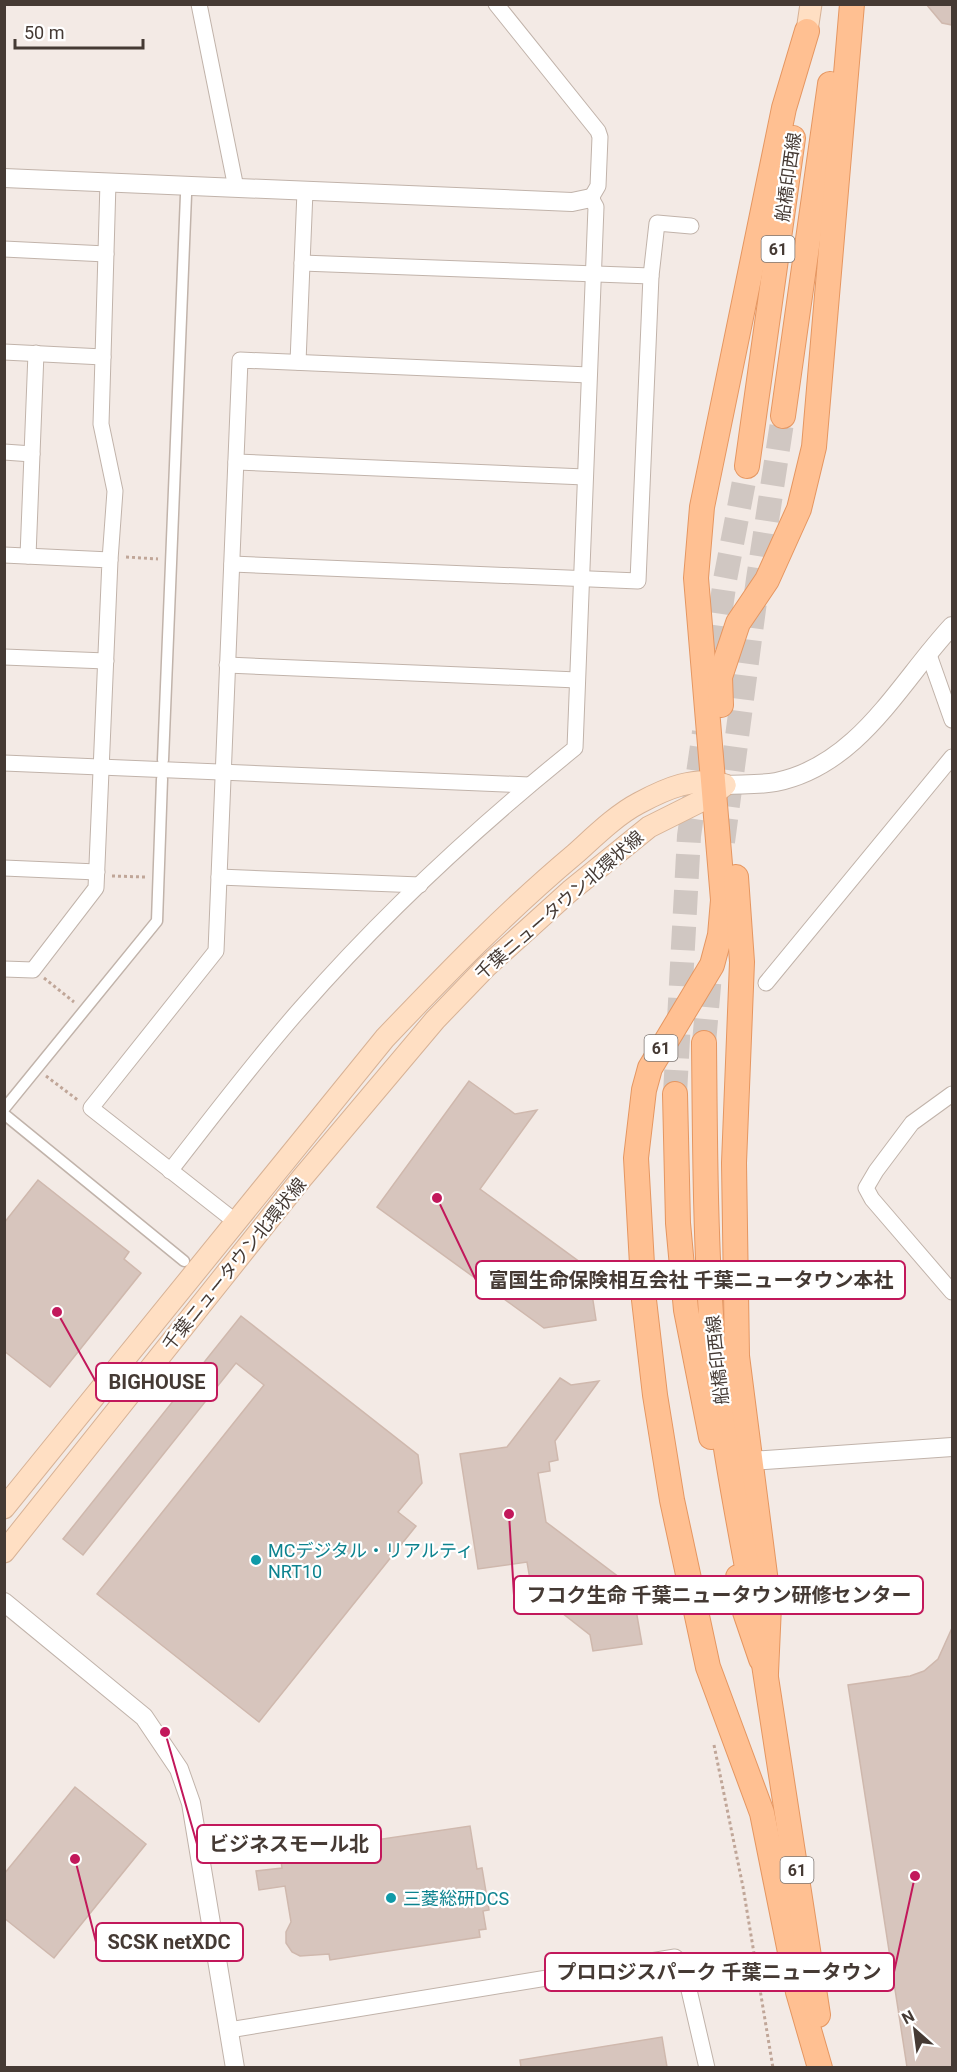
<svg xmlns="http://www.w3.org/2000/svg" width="957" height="2072" font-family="Roboto,'Noto Sans JP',sans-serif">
	<rect width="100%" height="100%" fill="#f3eae5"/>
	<!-- building -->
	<g fill="#d7c5bd" stroke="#cfb8ad" stroke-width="1.5">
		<polygon points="926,4 952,4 952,25 942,23"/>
		<polygon points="469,1081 515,1114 537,1110 480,1189 588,1268 596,1320 544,1328 377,1207"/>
		<polygon points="38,1180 129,1252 124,1259 141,1273 50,1387 4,1351 4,1223"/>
		<polygon points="241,1316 418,1455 422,1483 398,1512 416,1526 259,1722 97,1594 264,1385 236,1363 83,1555 63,1539"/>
		<polygon points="560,1378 571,1385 599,1381 555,1441 558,1460 549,1462 550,1471 538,1473 546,1522 632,1587 642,1644 593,1651 590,1635 553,1606 535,1608 527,1562 478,1569 460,1454 507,1447"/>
		<polygon points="952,1628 952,2067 907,2067 848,1685 910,1676 924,1671 938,1659"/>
		<polygon points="75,1787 146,1844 54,1958 4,1918 4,1874"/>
		<polygon points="470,1826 477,1869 482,1868 489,1910 483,1911 486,1929 479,1930 480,1937 330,1960 329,1954 300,1956 292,1952 286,1943 286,1932 291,1922 285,1886 259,1890 256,1871 282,1868 279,1847 341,1838 342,1845"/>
		<polygon points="662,2037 667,2067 521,2067 520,2060"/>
	</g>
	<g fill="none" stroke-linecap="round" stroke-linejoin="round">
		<!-- primary-tunnel -->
		<g stroke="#d0c7c2" stroke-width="24" stroke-dasharray="24 12" stroke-linecap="butt">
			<polyline points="710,685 725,580 747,466"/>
			<polyline points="723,842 758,579 783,416"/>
			<polyline points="704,1043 711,963"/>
			<polyline points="675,1094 689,836 704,732"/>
		</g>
		<!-- pedestrian casing -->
		<g stroke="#c1b3aa" stroke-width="13">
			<g id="pedestrian">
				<polyline points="163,760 186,195"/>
				<polyline points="4,1109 157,921 162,779"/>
				<polyline points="4,1114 184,1261"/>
			</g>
		</g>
		<!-- minor casing -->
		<g stroke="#c1b3aa" stroke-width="17">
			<g id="minor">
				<polyline points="199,4 236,188"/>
				<polyline points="4,249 106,254"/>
				<polyline points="651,276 657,223 691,226"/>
				<polyline points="4,352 103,357 108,182"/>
				<polyline points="103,357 101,424 115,491 110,560"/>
				<polyline points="298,362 305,191"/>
				<polyline points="4,452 32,454"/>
				<polyline points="236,462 585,477"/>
				<polyline points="4,555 110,560 96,888 33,970 4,969"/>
				<polyline points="28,556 36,353"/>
				<polyline points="232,564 638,581 651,276 302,263"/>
				<polyline points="928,652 952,720"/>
				<polyline points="4,657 106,661"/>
				<polyline points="227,665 577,680"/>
				<polyline points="4,763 529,785"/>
				<polyline points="4,868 97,872"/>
				<polyline points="219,877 420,885"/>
				<polyline points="766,983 952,757"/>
				<polyline points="952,1094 912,1123 876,1171 866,1188 872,1199 952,1292"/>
				<path d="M 170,1171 C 213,1116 255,1060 301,1008 C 384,913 477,827 575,748 L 596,207 L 591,198 L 598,186 L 600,137 L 598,131 L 496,4"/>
				<polyline points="236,1222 91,1108 216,951 240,360 589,375"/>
				<polyline points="229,2030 675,1957 683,1964 707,2068"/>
			</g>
		</g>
		<!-- tertiary casing -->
		<g stroke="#c1b3aa" stroke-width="20">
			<g id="tertiary">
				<polyline points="4,178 572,202 591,198"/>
				<path d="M 725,785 C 742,784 760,785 776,782 C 859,765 899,683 952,626"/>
				<polyline points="750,1461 952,1447"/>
				<polyline points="4,1602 144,1717 179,1769 191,1803 235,2068"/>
			</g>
		</g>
		<!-- secondary casing -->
		<g stroke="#d7b296" stroke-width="23">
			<g id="secondary">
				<polyline points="807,31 811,4"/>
				<path d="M 4,1508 L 385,1038 C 446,974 507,911 575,854 C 594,837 616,815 639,803 C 665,789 696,775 725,785"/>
				<polyline points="4,1552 302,1178 435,1020 486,967 570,891 649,827 713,795 725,785"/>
			</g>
		</g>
		<!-- primary casing -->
		<g stroke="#e59661" stroke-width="26">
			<g id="primary">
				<polyline points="807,31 784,108 702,507 696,578 723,900 720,935 712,965 650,1068 644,1090 636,1158 644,1300 655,1395 672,1500 708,1667 762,1813 798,1992 820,2068"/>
				<polyline points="783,416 830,84"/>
				<polyline points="747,466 793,138"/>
				<polyline points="721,705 720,677 738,623 767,580 799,509 814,447 852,4"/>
				<polyline points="736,877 742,962 734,1163 737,1356 769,1606 766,1673"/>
				<path d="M 704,1043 C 705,1138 705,1234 712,1329 C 718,1418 736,1507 752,1594"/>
				<polyline points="675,1094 678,1223 686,1310 711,1437"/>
				<polyline points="738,1577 745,1612 761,1659"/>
				<polyline points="763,1658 818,2015"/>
			</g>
		</g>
		<!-- path -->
		<g stroke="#c0a698" stroke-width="3" stroke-dasharray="3 3" stroke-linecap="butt">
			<polyline points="126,557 158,559"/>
			<polyline points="112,876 145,877"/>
			<polyline points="44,978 74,1002"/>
			<polyline points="46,1076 79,1101"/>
			<polyline points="714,1745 743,1887 773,2068"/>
		</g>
		<!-- pedestrian -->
		<use href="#pedestrian" stroke="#fff" stroke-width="10"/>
		<!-- minor -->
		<use href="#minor" stroke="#fff" stroke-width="15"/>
		<!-- tertiary -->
		<use href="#tertiary" stroke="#fff" stroke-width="18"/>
		<!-- secondary -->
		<use href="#secondary" stroke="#ffdfc3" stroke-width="21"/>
		<!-- primary -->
		<use href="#primary" stroke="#ffc092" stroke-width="24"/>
	</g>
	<!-- markers -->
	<g fill="#0f9aa8" stroke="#fff" stroke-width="2">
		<circle cx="256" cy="1560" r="6"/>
		<circle cx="391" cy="1898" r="6"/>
	</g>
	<g text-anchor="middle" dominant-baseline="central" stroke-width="4.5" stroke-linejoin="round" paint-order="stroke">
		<!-- shield labels -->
		<g fill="#fff" stroke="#7d7571" stroke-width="1.5">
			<rect x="761.5" y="236" width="33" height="26" rx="4.5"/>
			<rect x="644.5" y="1035" width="33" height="26" rx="4.5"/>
			<rect x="780.5" y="1857" width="33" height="26" rx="4.5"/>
		</g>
		<g font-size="16" font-weight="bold" fill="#453a34">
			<text x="778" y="249">61</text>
			<text x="661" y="1048">61</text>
			<text x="797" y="1870">61</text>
		</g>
		<!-- street labels -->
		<g font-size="18" fill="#453a34" stroke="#fff">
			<text transform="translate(788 177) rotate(-82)">船橋印西線</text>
			<text transform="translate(559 905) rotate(-41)">千葉ニュータウン北環状線</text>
			<text transform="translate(234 1264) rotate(-51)">千葉ニュータウン北環状線</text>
			<text transform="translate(717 1360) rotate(-96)">船橋印西線</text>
		</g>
		<!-- culture labels -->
		<g font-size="18" fill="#0d838f" stroke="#fff" text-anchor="start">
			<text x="268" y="1550">MCデジタル・リアルティ<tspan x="268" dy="21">NRT10</tspan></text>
			<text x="403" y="1898">三菱総研DCS</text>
		</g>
	</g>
	<!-- callouts -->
	<path fill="none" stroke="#c2185b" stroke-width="2" d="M437 1198L476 1280M57 1312L96 1382M509 1514L514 1595M165 1732L197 1844M75 1859L96 1942M915 1876L894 1972"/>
	<g fill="#c2185b" stroke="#fff" stroke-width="2">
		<circle cx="437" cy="1198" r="6"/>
		<circle cx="57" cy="1312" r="6"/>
		<circle cx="509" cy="1514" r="6"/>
		<circle cx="165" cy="1732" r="6"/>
		<circle cx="75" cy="1859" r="6"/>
		<circle cx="915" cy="1876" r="6"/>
	</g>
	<g fill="#fff" stroke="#c2185b" stroke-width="2">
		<rect x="476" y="1261" width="429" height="38" rx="6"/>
		<rect x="96" y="1363" width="121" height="38" rx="6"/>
		<rect x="514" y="1576" width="409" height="38" rx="6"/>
		<rect x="197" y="1825" width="184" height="38" rx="6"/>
		<rect x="96" y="1923" width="147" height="38" rx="6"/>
		<rect x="545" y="1953" width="349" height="38" rx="6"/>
	</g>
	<g font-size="20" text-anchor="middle" font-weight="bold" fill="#453a34">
		<text x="691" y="1287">富国生命保険相互会社 千葉ニュータウン本社</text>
		<text x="157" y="1389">BIGHOUSE</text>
		<text x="719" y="1602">フコク生命 千葉ニュータウン研修センター</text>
		<text x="289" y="1851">ビジネスモール北</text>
		<text x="169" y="1949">SCSK netXDC</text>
		<text x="719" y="1979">プロロジスパーク 千葉ニュータウン</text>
	</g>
	<!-- border -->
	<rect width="957" height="2072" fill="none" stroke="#453a34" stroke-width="12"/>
	<!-- north arrow -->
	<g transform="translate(915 2030) rotate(332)" stroke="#ffffff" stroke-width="4.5" paint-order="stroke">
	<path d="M0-4.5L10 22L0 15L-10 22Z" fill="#453a34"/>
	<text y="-9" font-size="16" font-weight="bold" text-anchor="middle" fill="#453a34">N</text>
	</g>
	<!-- scale -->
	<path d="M15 39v9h128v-9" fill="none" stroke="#453a34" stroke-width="3"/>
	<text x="24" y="39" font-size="18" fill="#453a34" stroke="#ffffff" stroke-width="4.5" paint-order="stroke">50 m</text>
</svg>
